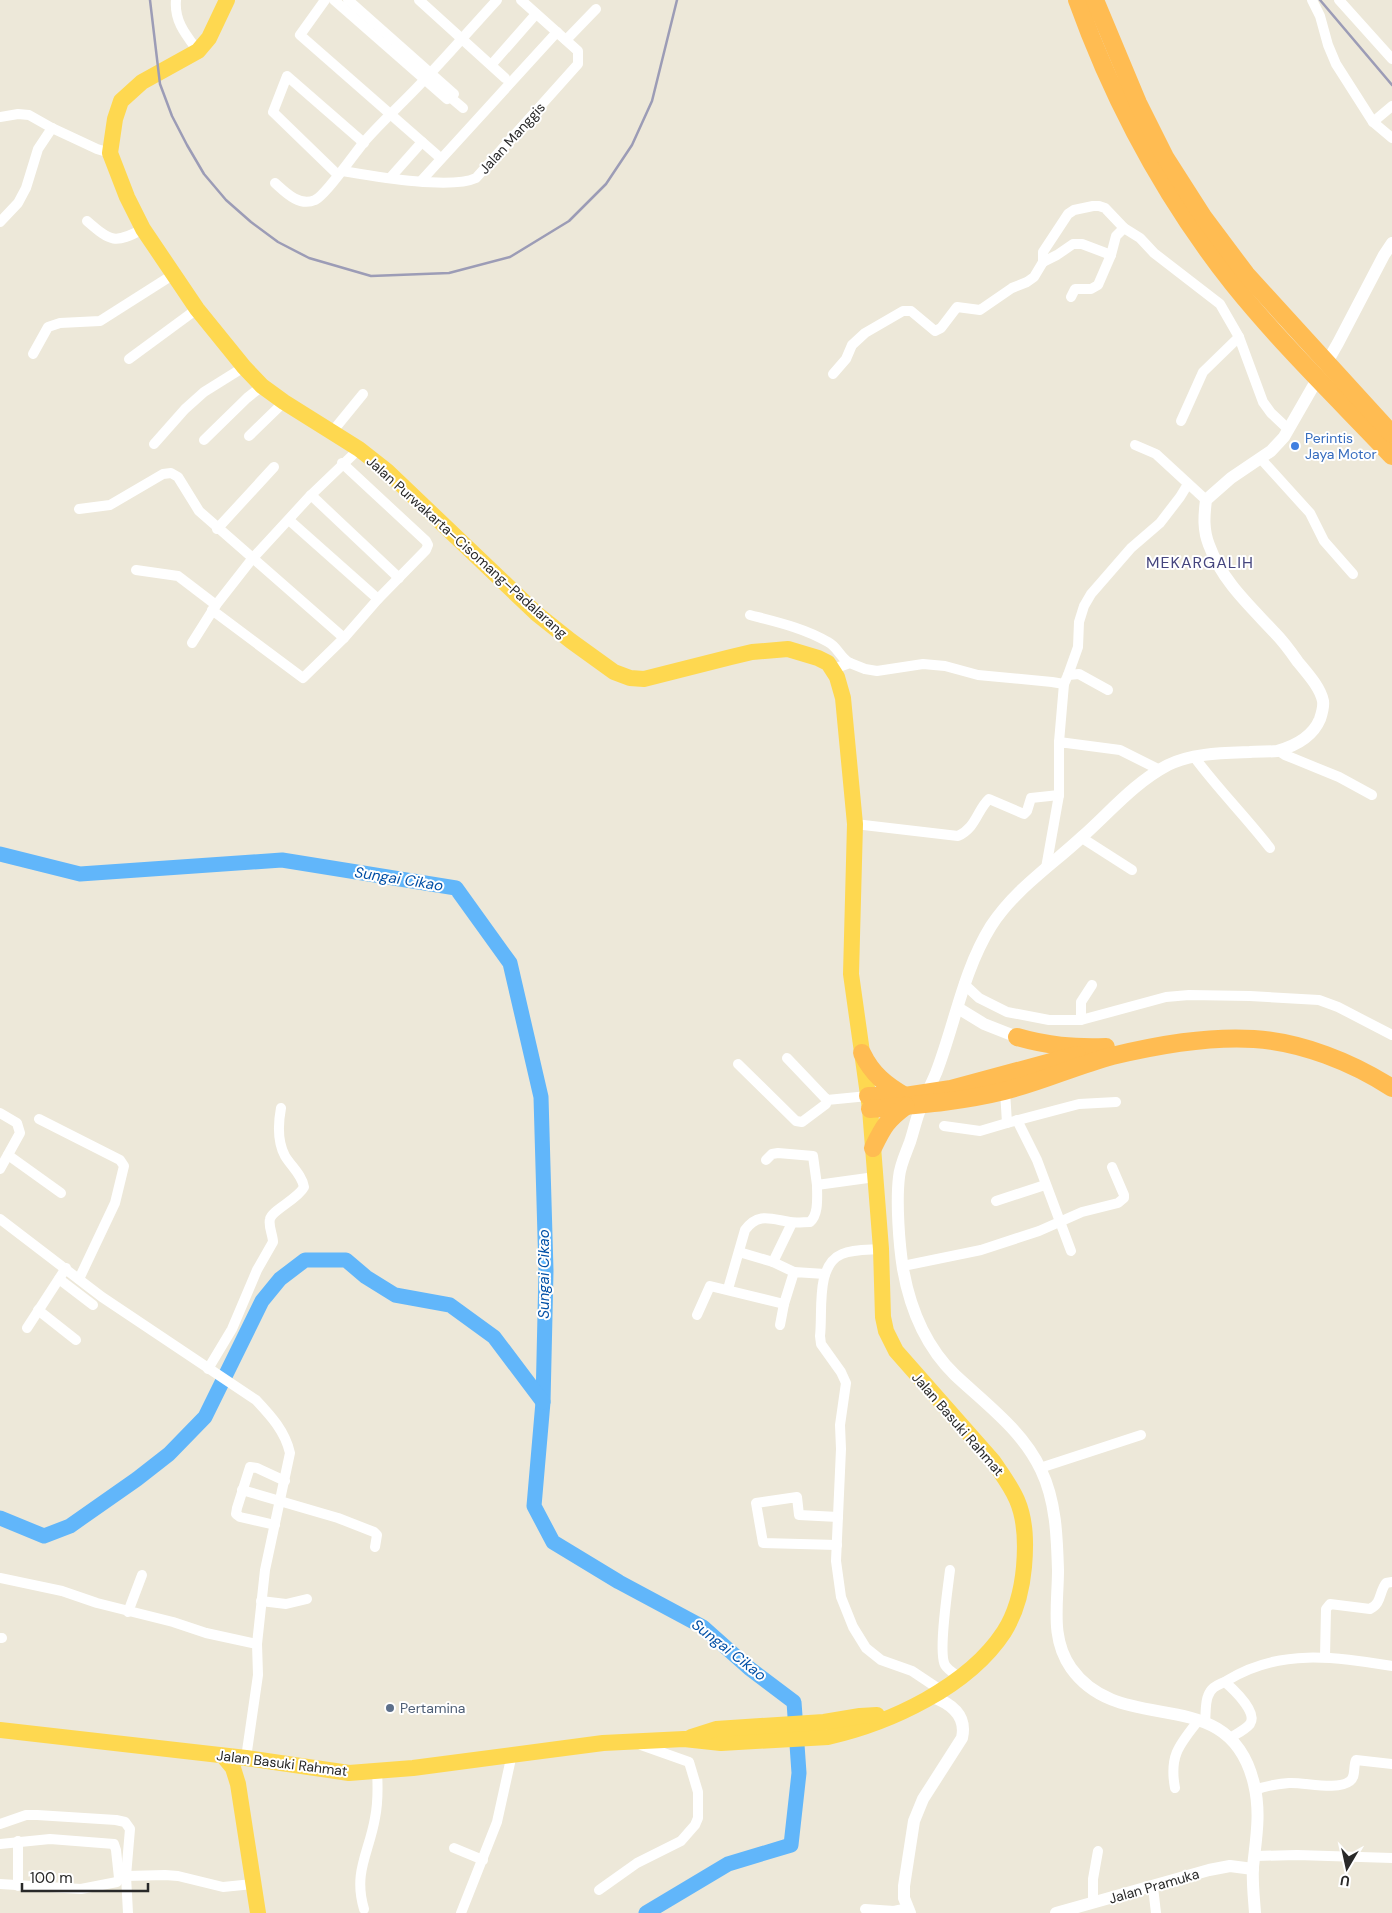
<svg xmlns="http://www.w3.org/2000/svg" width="1392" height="1913" font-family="'DM Sans',sans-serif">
	<rect width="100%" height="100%" fill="#ede8d9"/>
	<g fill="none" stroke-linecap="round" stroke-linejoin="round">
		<!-- river -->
		<g stroke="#61b6fa" stroke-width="15">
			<polyline points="0,854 80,874 282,860 456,888 510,963 541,1097 546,1271 543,1402 534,1506 553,1542 619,1582 703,1627 749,1668 794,1702 799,1773 791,1845 728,1864 646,1913"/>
			<polyline points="0,1518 44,1536 70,1526 137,1479 169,1454 205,1417 262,1301 280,1279 305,1260 346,1260 366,1277 395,1295 450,1305 494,1337 543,1402"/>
		</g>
		<!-- minor -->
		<g stroke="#fff" stroke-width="10">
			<path d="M 176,0 C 174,21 186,35 198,51"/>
			<polyline points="325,0 300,35 437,155"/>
			<polyline points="334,0 447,99 450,97 463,108"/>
			<polyline points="348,0 454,94 450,97"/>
			<polyline points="419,0 505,78"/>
			<polyline points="1312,0 1320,16 1328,45 1336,64 1373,122 1392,138"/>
			<polyline points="1339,0 1392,59"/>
			<polyline points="566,40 596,9"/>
			<polyline points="492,64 536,14"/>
			<polyline points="0,117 18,114 29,115 52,128 97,149 110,153"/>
			<polyline points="1373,122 1392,106"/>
			<path d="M 343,171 C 373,176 450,190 476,178 L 578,64 L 578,51 L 521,0"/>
			<polyline points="338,175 273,112 287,76 364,143"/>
			<polyline points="390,178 422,142"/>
			<polyline points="421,181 557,32"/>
			<path d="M 275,183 C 285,192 299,207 315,200 C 325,196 355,153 364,142 C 383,120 405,101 425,79 C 450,53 473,26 497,0"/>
			<path d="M 87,221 C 111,242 115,244 143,229"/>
			<polyline points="0,222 18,203 26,188 38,149 52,128"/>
			<polyline points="1043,262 1057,255 1073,244 1082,244 1111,255"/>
			<polyline points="1071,297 1075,289 1091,289 1098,285 1111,255 1116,236 1124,228"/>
			<polyline points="33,354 48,327 60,323 100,321 174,274"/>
			<polyline points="129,359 197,309"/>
			<polyline points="833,374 846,359 852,345 865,333 903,311 911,311 935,331 941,328 957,307 980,310 1012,288 1027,282 1034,277 1043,262 1043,252 1068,214 1074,210 1093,206 1099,206 1105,208 1124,228 1140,238 1154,253 1220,304 1239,337 1263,402 1271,413 1288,429"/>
			<polyline points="1181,421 1203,372 1239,337"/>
			<polyline points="332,432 363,394"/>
			<polyline points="249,436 284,402"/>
			<polyline points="204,440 247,398 262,386"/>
			<polyline points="154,444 185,409 204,392 244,367"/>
			<polyline points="1135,445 1156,454 1206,500"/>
			<polyline points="1261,459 1310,513 1324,541 1353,574"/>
			<polyline points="311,495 399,578"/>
			<polyline points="79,509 110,505 163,474 171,473 178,477 199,511 344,638"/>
			<polyline points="289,520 378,599"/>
			<polyline points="217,529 274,467"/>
			<polyline points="136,570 178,576 216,605"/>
			<polyline points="212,610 303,678 344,638 378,599 426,550 428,545 426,541 342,463"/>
			<path d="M 750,615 C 777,622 804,628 828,642 C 838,647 840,658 850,663"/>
			<polyline points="192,643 216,605 252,559 311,495 359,449"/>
			<polyline points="833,669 850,663 865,669 877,671 923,664 945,666 978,675 1052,682 1064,684"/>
			<polyline points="1068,675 1078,647 1079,622 1084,606 1091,594 1131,548 1160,523 1180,497 1188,484"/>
			<polyline points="1059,742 1064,684 1068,675 1079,674 1108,690"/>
			<polyline points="1279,751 1285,755 1339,777 1372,795"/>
			<path d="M 1195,758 C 1218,789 1246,817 1270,848"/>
			<path d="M 855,824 L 958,836 C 976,828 977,810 989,799 L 1024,814 L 1027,811 L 1031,798 L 1059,795 L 1059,742 L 1120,750 L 1160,770"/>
			<polyline points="1082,838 1132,870"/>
			<polyline points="1046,868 1059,795"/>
			<polyline points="964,984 979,998 1007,1012 1049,1020 1081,1020 1166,997 1189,995 1250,996 1319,1000 1338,1007 1392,1035"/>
			<polyline points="1081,1020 1081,1002 1092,985"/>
			<polyline points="787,1058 827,1100 868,1096"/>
			<polyline points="738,1064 796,1121 802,1122 826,1104 827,1100"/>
			<polyline points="1005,1091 1007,1123 1079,1104 1116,1102"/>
			<polyline points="0,1113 17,1123 20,1133 0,1169"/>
			<polyline points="39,1119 120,1160 124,1166 115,1203 79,1279"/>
			<polyline points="1017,1120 1037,1160 1071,1251"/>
			<polyline points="944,1126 980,1131 1007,1123"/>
			<polyline points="8,1155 61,1193"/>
			<polyline points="766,1160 772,1154 778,1153 813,1156 817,1185 875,1177"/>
			<polyline points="996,1201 1045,1185"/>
			<path d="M 0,1219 L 102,1297 L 256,1400 C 271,1416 285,1431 290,1453 L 265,1570 L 257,1644"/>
			<path d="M 881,1249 C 868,1250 854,1249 842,1254 C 815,1265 823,1312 820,1336 L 821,1344 L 841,1372 L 846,1383 L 840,1425 L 841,1449 L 836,1561 L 841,1597 L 853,1627 L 866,1648 L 881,1660 L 912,1671 L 942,1691"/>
			<polyline points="739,1252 773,1262 794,1272"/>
			<polyline points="773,1262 792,1223"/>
			<polyline points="903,1266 981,1250 1039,1231 1082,1212 1118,1203 1124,1198 1124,1195 1112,1167"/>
			<polyline points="59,1279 93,1305"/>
			<path d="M 728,1289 L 745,1230 C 758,1212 771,1219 790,1222 C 796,1223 804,1222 810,1222 C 819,1214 817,1197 817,1185"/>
			<polyline points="38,1310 76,1340"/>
			<polyline points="697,1315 710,1286 784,1304 794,1272 825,1274"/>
			<polyline points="780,1325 784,1304"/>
			<polyline points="27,1328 66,1268"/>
			<path d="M 208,1369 L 232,1329 L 257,1270 L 273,1242 C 273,1235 268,1226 270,1219 C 272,1210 298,1199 304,1187 C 302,1175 291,1166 285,1156 C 277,1141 278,1124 281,1108"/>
			<polyline points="1040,1468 1141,1435"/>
			<polyline points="242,1490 338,1518 374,1532 377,1535 375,1547"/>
			<polyline points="275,1525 240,1517 236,1514 237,1508 250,1467 257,1468 285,1481"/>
			<polyline points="837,1545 763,1543 756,1503 797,1497 799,1515 838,1517"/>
			<path d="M 950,1570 C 948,1587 938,1653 945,1665 C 948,1670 955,1674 960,1678"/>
			<polyline points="0,1578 62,1591 97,1603 173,1622 206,1633 257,1644 258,1675 246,1758"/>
			<polyline points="261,1601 286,1604 307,1599"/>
			<polyline points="128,1612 142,1575"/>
			<polyline points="0,1638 2,1638"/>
			<path d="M 1325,1657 L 1326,1609 L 1330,1604 L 1370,1609 C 1382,1603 1379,1592 1386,1583 L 1392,1582"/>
			<path d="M 1225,1682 C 1233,1689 1258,1712 1250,1724 C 1245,1730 1236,1734 1230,1738"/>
			<path d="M 1205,1722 C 1206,1714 1205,1703 1208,1696 C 1212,1685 1220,1685 1228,1680 C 1280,1648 1335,1657 1392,1666"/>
			<path d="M 1175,1788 C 1169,1756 1179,1745 1198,1721"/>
			<path d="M 1255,1790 C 1265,1786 1277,1784 1289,1783 C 1304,1782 1338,1791 1350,1781 C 1356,1777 1353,1766 1356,1760 L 1392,1764"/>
			<polyline points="0,1824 26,1815 37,1815 116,1820 125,1822 130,1829 126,1876 128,1913"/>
			<polyline points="18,1841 18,1886"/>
			<polyline points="0,1844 50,1839 114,1844 116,1850 119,1878"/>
			<polyline points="454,1848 483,1860"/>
			<polyline points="1255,1856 1297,1855 1392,1858"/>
			<polyline points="0,1884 81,1889 117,1882 119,1878 126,1876 165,1875 178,1876 223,1887 253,1884"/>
			<polyline points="1153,1887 1156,1913"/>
			<polyline points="599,1890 637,1863 681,1841 695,1825 698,1818 698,1792 689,1762 641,1745"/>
			<polyline points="1093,1903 1093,1879 1098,1851"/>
			<path d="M 364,1909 C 353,1872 369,1853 375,1818 C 378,1803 378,1788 377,1772"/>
			<polyline points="865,1909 894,1911 908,1908"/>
			<polyline points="461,1913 497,1822 512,1754"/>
		</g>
		<!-- tertiary -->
		<g stroke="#fff" stroke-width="12">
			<polyline points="958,1008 984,1024 1017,1037"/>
			<path d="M 910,1913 L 904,1898 L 904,1886 L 914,1821 L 923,1799 L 962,1738 C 967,1716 952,1704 933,1697"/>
			<polyline points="1056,1913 1209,1870 1230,1866 1253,1869"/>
			<path d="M 1255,1913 C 1254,1898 1252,1882 1253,1867 C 1256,1838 1261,1813 1254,1784 C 1229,1679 1122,1740 1071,1668 C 1050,1638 1058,1605 1058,1570 C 1057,1537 1056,1501 1041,1470 C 1023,1431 986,1404 955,1375 C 926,1347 910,1308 903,1269 C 899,1244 896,1202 899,1177 C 900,1165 906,1153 910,1142 C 913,1133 915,1124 918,1115 C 923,1101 930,1087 936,1073 C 955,1024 963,971 991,926 C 1015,889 1051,866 1083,836 C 1111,811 1134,783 1168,765 C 1192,753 1224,753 1250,752 C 1258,751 1269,752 1277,751 C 1295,746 1313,736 1320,719 C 1322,713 1324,707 1323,701 C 1320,687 1307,673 1298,662 C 1291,652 1284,642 1275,633 C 1250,606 1222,581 1209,545 C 1203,530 1204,516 1206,500 L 1231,478 L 1271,451 L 1284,437 L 1338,343 L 1384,255 L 1392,243"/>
		</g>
		<!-- trunk -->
		<g stroke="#fed850" stroke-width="16">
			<path d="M 0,1730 L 246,1758 L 349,1773 L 413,1768 L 603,1743 L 684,1739 L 721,1743 L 828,1737 C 890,1723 968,1687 1004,1632 C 1016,1613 1022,1589 1024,1567 C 1026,1544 1026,1521 1017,1500 C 1011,1486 1001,1473 993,1461 L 896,1351 L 886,1331 L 883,1317 L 881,1249 L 870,1109 L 851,974 L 855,824 L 843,698 L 837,677 L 828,663 L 818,658 L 788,649 L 752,652 L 731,657 L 644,679 L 630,678 L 614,672 L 571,641 L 537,614 L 387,471 L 359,449 L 284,402 L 262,386 L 244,367 L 197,309 L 143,229 L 127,197 L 110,153 L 115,119 L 121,101 L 142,82 L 198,51 L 209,38 L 227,0"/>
			<polyline points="691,1737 716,1729 824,1722 860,1716 877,1715"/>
			<polyline points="223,1756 233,1768 238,1784 258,1913"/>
		</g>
		<!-- motorway -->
		<g stroke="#ffbc52" stroke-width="18">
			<path d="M 1077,0 C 1114,103 1165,198 1233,284 C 1282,345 1339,400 1392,456"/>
			<polyline points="1095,0 1138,103 1165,157 1204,218 1246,274 1392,434"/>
			<path d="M 1017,1037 C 1048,1046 1073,1048 1106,1047"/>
			<path d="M 862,1053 C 872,1074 886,1085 905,1096"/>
			<polyline points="868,1096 905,1096 951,1089 1077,1055"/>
			<path d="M 870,1109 C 915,1105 960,1102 1004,1091 C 1041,1082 1075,1066 1112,1056 C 1158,1045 1207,1036 1254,1039 C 1301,1042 1352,1062 1392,1088"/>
			<path d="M 873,1148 C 883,1127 887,1120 906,1106"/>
		</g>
		<!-- rail -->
		<g stroke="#9c9cb6" stroke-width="2.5">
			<polyline points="150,0 160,84 172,116 187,145 204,174 226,200 251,222 278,242 309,258 371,276 449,273 510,257 569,221 606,184 632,145 652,101 677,0"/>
			<polyline points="1320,0 1392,85"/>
		</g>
	</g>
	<!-- markers -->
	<circle fill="#3f7fe0" stroke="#fff" stroke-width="2" cx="1295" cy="446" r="5"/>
	<circle fill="#5c6f8a" stroke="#fff" stroke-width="2" cx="390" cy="1708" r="5"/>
	<g text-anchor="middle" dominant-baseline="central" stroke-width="4" stroke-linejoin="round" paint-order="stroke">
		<!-- street labels -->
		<g font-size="14" fill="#292929" stroke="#fff">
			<text transform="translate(512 138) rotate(-48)">Jalan Manggis</text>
			<text transform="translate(467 547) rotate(42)">Jalan Purwakarta–Cisomang–Padalarang</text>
			<text transform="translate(958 1424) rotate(49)">Jalan Basuki Rahmat</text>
			<text transform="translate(282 1763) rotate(7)">Jalan Basuki Rahmat</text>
			<text transform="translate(1154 1886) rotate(-16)">Jalan Pramuka</text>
		</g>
		<!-- shop labels -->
		<g font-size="14" fill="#366cbe" stroke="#fff" text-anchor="start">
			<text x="1305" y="438">Perintis<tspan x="1305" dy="16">Jaya Motor</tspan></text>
		</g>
		<!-- service labels -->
		<g font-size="14" fill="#4e5e75" stroke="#fff" text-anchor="start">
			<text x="400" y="1708">Pertamina</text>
		</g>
		<!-- water labels -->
		<g font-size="15" font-style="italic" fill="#004fa6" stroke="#fff">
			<text transform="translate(399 879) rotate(9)">Sungai Cikao</text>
			<text transform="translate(544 1274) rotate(-90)">Sungai Cikao</text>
			<text transform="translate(729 1650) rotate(38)">Sungai Cikao</text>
		</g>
		<!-- quarter labels -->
		<g font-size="16" letter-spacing="1" fill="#45457e" stroke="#fff">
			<text x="1200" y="562">MEKARGALIH</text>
		</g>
	</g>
	<!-- north arrow -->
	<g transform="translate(1347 1868) rotate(189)" stroke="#ffffff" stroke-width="4" paint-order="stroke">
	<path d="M0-4L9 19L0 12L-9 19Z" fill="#292929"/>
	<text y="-8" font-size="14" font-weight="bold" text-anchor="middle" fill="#292929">U</text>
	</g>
	<!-- scale -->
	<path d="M22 1883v8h126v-8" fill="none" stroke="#292929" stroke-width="2.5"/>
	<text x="30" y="1883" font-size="15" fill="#292929" stroke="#ffffff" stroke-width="4" paint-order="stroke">100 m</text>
</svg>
